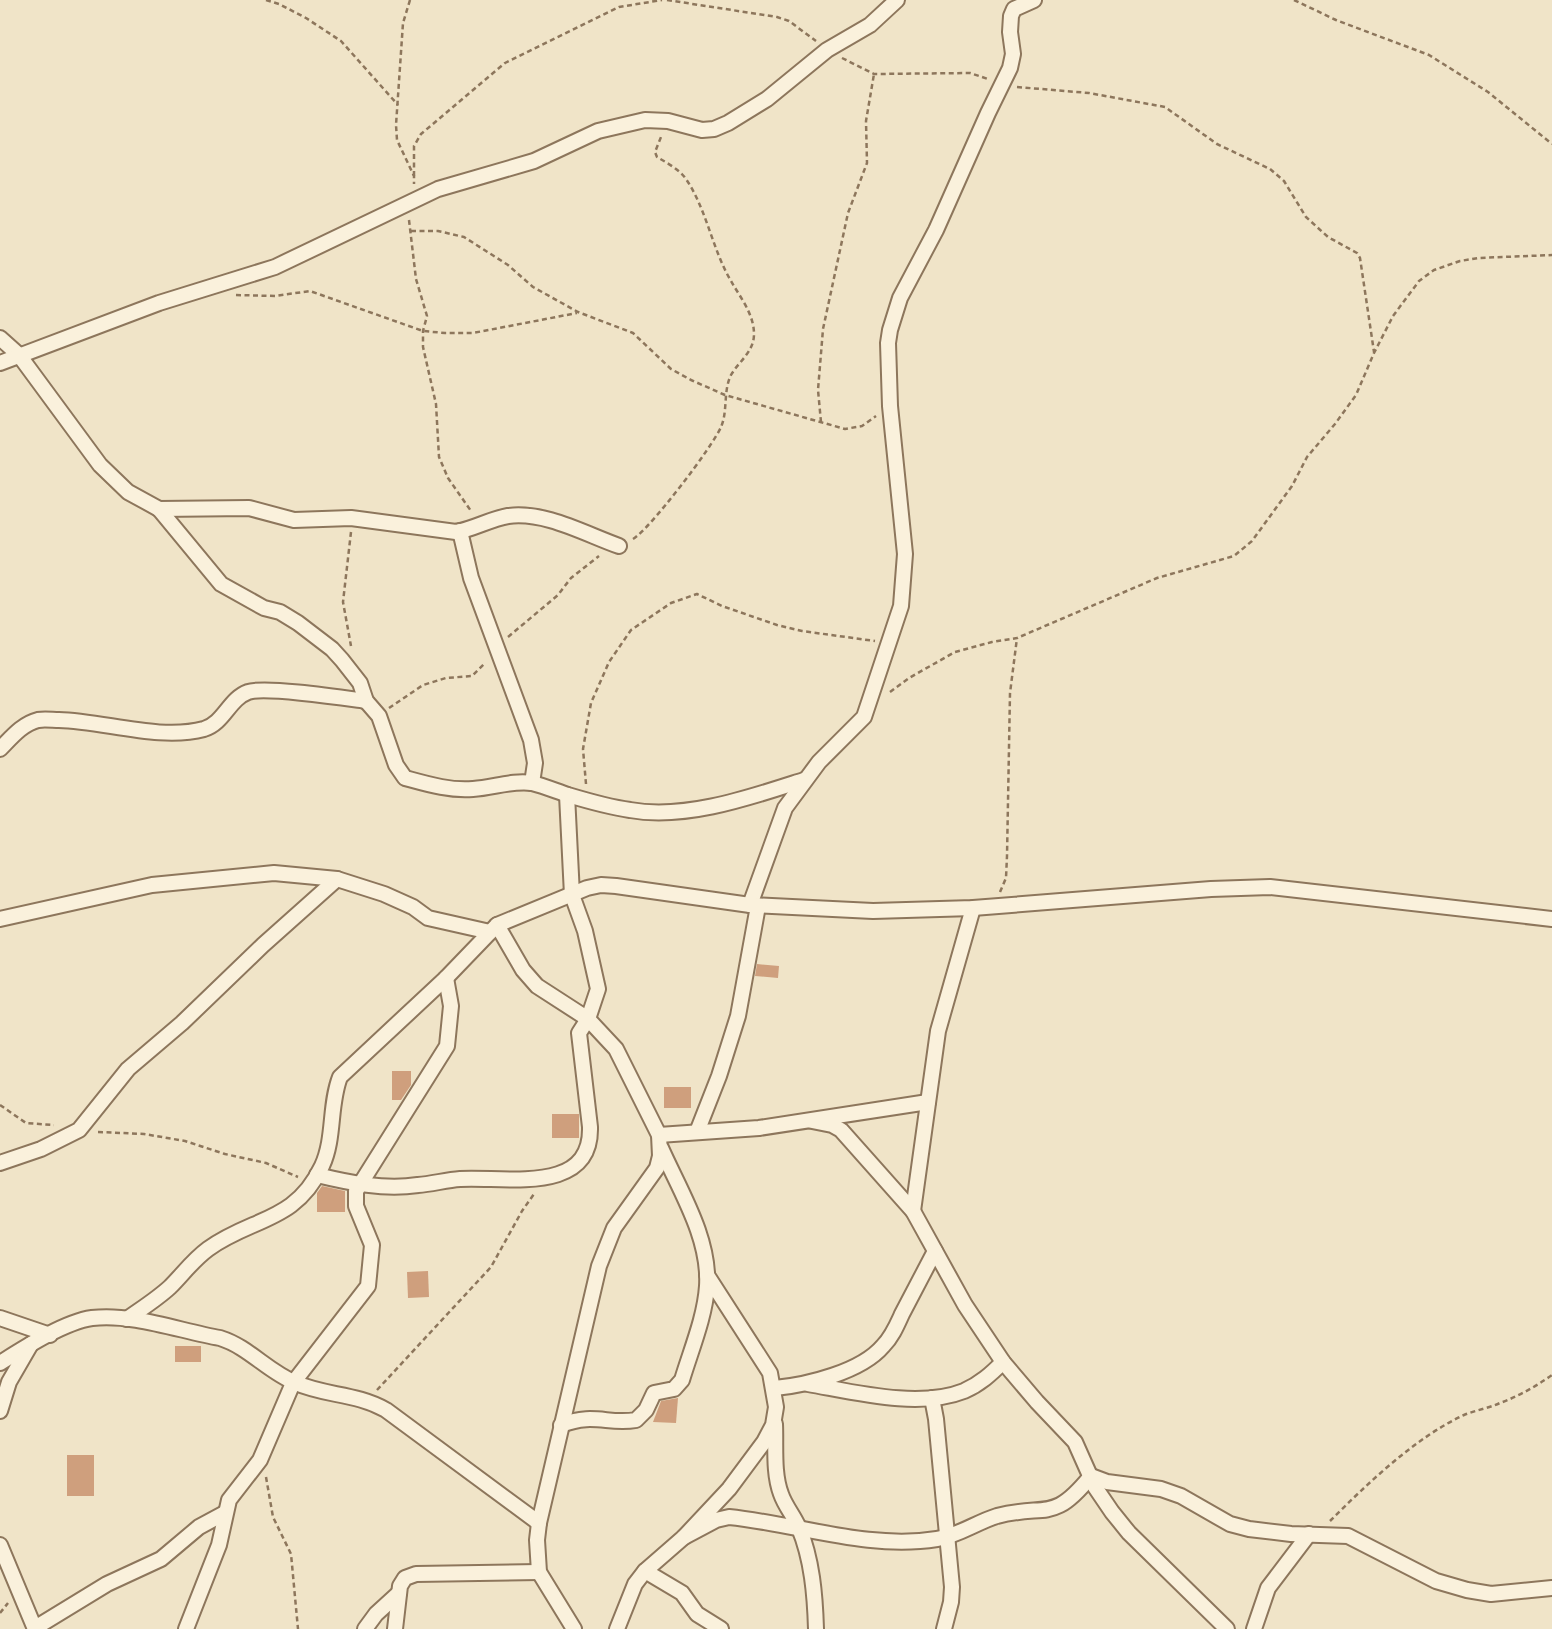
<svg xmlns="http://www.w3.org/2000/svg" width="1552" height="1629" font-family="'Source Serif 4',serif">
	<rect width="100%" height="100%" fill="#f0e4c8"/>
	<!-- building -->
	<g fill="#cf9f7d">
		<polygon points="757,964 779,966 778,978 755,976"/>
		<polygon points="392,1071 411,1071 411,1085 401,1100 392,1100"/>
		<rect x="664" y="1087" width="27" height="21"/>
		<rect x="552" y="1114" width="27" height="24"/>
		<polygon points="322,1186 345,1191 345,1212 317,1212 317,1193"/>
		<polygon points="428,1271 429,1297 408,1298 407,1272"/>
		<rect x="175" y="1346" width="26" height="16"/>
		<polygon points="678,1398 676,1423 653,1422 661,1401"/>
		<rect x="67" y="1455" width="27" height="41"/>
	</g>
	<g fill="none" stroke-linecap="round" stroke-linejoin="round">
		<!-- minor casing -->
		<g stroke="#8d765c" stroke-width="18">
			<g id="minor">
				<path d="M 0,338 L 19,355 L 100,465 L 128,492 L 159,509 L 249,508 L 294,520 L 351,518 L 456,532 C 474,529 490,519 508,516 C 545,511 585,534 619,546"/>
				<polyline points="0,363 159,303 275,267 438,189 534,161 598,131 645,120 668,121 702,130 714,129 728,123 767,99 827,50 870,25 897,0"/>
				<path d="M 159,509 L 221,584 L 264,608 L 280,612 L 298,623 L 332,649 L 342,660 L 360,683 L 366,701 L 379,716 L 396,765 L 405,778 C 427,784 450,791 473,789 C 493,788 512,780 532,783 C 544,786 556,791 568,795 C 588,801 609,807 630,810 C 686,820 751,797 804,780"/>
				<polyline points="460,531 471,578 531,740 535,763 532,783"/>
				<path d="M 0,749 C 11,738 22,724 38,720 C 44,719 53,720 59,720 C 104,721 160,741 204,729 C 224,723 229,699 248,692 C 265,686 344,698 366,701"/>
				<polyline points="750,905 785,808 819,762 864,717 901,606 905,554 890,406 888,343 890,330 900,298 936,230 988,113 1010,68 1013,54 1010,32 1011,16 1014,9 1034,0"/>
				<polyline points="0,919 152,885 274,873 337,879 384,894 413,907 428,918 490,932"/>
				<polyline points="497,925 523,970 537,986 588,1019 616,1049 659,1135 660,1156 657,1168 614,1228 599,1266 539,1523 537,1540 539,1572 574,1629"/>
				<polyline points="812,1121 832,1125 841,1130 913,1211 965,1305 1003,1362 1037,1402 1075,1442 1095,1487 1112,1512 1129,1533 1227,1629"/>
				<polyline points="697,1132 719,1076 738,1016 758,906"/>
				<polyline points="659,1135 759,1128 928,1102"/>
				<polyline points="0,1163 41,1149 79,1130 128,1069 182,1023 263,945 337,879"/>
				<path d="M 317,1175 C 350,1183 384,1190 418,1185 C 432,1184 446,1180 460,1179 C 504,1176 592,1196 590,1127 L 579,1033 L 588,1019 L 598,989 L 585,931 L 572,895 L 567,795"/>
				<polyline points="913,1211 938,1031 973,908"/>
				<polyline points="0,1318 50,1335"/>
				<path d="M 127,1319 C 141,1309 157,1299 170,1287 C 183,1274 193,1260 208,1249 C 252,1217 295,1223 322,1166 C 335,1138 329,1105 340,1077 L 446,978 L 497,925 L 587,888 L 601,885 L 616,886 L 750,905 L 873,911 L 973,908 L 1211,889 L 1270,887 L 1552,919"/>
				<path d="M 0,1363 C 24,1348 64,1322 92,1318 C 132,1313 180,1331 220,1338 C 249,1347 268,1372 296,1383 C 326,1396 356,1393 386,1410 L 539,1523"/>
				<path d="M 808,1384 C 854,1392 919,1409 964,1391 C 980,1384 991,1374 1003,1362"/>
				<path d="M 775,1388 C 807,1385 861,1372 883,1346 C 892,1337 897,1325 902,1314 C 913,1293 924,1272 935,1251"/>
				<polyline points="932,1398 936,1419 952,1587 951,1602 944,1629"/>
				<polyline points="0,1411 9,1382 31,1344"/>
				<path d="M 775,1424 C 776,1446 773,1473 781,1494 C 785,1506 794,1516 799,1528 C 812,1559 815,1595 816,1629"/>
				<path d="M 561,1425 C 594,1412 608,1425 636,1420 L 646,1410 L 654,1393 L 674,1389 L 682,1380 C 691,1350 705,1317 707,1286 C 710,1238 680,1191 661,1148"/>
				<path d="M 684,1537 L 716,1520 L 729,1517 C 798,1524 868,1550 937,1539 C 958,1536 977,1522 997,1516 C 1047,1503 1052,1524 1091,1476 L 1107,1482 L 1161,1489 L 1181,1496 L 1230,1524 L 1249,1529 L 1291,1534 L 1348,1536 L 1436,1581 L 1467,1590 L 1491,1594 L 1552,1588"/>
				<polyline points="0,1545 35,1629"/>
				<polyline points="645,1571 682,1593 697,1614 721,1629"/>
				<polyline points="35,1628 107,1584 161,1559 199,1527 225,1513"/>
				<polyline points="186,1629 219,1545 229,1500 260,1460 293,1383 368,1286 372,1245 356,1206 356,1191 447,1046 451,1006 446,978"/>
				<polyline points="365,1629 376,1614 399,1593"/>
				<polyline points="395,1629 400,1586 405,1578 416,1574 539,1572"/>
				<polyline points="617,1629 635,1584 645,1571 684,1537 729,1489 764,1442 773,1425 776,1407 770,1373 707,1275"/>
				<polyline points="1254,1629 1268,1588 1309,1534"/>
			</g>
		</g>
		<!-- path -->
		<g stroke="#8d765c" stroke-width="2.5" stroke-dasharray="5 3.5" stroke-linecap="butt">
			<polyline points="266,0 279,4 306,18 341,41 398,105"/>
			<polyline points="410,0 403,23 396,125 397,140 414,176 414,184"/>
			<polyline points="667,0 777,17 789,21 816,41"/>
			<polyline points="1294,0 1336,20 1429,55 1488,92 1552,144"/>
			<polyline points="842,58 874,74 970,73 988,79"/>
			<polyline points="1017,87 1089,93 1165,107 1217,144 1270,169 1284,181 1306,217 1328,237 1357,253 1360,258 1374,352"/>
			<polyline points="414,176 414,146 421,134 505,63 619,7 662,0"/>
			<polyline points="409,220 416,279 427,316 423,331 423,347 436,404 439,457 448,478 471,511"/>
			<polyline points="411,231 438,231 464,237 508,265 533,287 578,312 633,333 671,369 691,380 725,395 845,429 862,426 876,416"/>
			<polyline points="236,295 275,296 310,291 423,331 445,333 473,333 577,313"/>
			<polyline points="821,422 818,390 823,329 848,213 867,163 866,121 874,74"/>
			<polyline points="351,532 343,602 351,646"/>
			<path d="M 633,539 C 650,529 713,446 721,427 C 728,411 723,391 731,375 C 739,361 754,352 754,334 C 754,314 740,297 731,281 C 712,249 707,210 686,179 C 679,169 667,163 657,157 L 655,152 L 661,137"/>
			<polyline points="508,637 558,595 571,578 599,556"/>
			<polyline points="890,692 909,678 955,652 992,642 1017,638 1157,578 1234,556 1252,541 1292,486 1307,457 1335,424 1356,395 1374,353 1393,316 1419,281 1434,270 1460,261 1478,258 1552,255"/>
			<polyline points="389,708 423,685 446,678 472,676 485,663"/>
			<polyline points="586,784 583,749 591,703 609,662 631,630 671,603 697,594 722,606 777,625 802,631 875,641"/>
			<polyline points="1000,892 1006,878 1007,856 1010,693 1017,638"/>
			<polyline points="0,1105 26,1123 54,1125"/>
			<polyline points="98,1132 144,1134 185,1141 225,1154 266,1163 298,1177"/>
			<polyline points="377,1390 491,1267 522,1211 534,1194"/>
			<polyline points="266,1477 273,1517 291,1554 298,1629"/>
			<path d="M 1330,1521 C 1367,1484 1416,1437 1464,1415 C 1476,1410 1489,1408 1500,1403 C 1519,1396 1535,1387 1552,1375"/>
			<polyline points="0,1613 8,1603"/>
		</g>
		<!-- minor -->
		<use href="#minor" stroke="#faf1dc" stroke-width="14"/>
	</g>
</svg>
